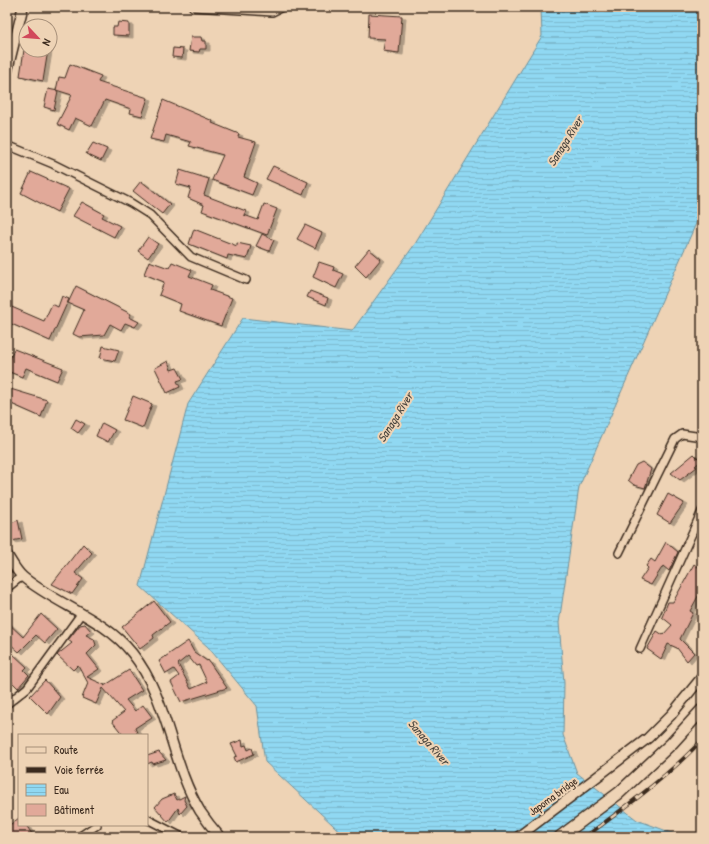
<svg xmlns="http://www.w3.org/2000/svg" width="709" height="844" font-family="'Patrick Hand',sans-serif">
	<defs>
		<pattern id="water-rules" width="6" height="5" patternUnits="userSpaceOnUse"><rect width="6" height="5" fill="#90d8f2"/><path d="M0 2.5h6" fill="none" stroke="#7dbacf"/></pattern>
		<filter id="shadow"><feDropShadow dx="4" dy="2" stdDeviation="0" flood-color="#0004"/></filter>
	</defs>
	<rect width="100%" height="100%" fill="#eed3b5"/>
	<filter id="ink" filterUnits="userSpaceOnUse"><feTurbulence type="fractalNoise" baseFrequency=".025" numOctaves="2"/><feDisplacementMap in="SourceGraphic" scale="8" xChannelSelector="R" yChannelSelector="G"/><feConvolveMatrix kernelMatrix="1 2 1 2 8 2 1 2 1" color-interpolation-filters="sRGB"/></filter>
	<g filter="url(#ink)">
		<!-- water -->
		<polygon fill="url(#water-rules)" stroke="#6e929d" points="541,7 702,7 702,210 579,487 559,623 564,683 563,735 577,773 637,820 683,837 346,837 265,762 257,706 208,647 140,586 188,404 243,318 352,331 415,244 542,36"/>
		<!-- building -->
		<g fill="#e1a999" stroke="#3b2a1e" fill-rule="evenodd" filter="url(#shadow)">
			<polygon points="369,14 402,16 399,53 383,51 385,39 368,38"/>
			<polygon points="118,22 129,23 129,36 113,35 113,27 117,27"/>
			<polygon points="191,37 201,37 202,41 206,41 206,49 200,49 199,52 189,51"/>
			<polygon points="173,48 183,49 182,58 172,57"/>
			<polygon points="24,50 48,50 43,81 20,76"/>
			<polygon points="70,64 101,76 98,82 148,98 142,116 130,113 131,109 105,100 92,126 75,118 69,130 57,124 72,95 56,90 59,77 65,78"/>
			<polygon points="48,89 58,91 54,110 44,107"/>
			<polygon points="163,100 213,121 212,123 239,134 238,137 256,142 244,177 257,183 252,195 212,180 223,155 189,146 191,142 166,135 164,142 150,139"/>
			<polygon points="93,143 107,149 101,161 86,154"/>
			<polygon points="273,166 308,182 303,195 266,179"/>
			<polygon points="180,170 209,179 204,195 246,211 244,215 258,220 264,204 277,209 267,235 202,211 204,205 188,198 191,188 176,184"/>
			<polygon points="31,172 69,189 57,212 21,193"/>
			<polygon points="141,181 170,204 162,214 133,191"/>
			<polygon points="82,202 104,214 102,217 120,226 114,237 73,216"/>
			<polygon points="305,225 322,233 315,248 297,239"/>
			<polygon points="194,229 237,246 237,243 251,246 247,259 228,255 227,259 189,244"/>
			<polygon points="262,234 274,240 269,251 256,246"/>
			<polygon points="148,237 158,244 148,258 138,251"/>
			<polygon points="369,249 381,259 366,277 355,266"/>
			<polygon points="149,261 169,268 172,262 192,270 189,276 212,285 210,290 232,298 221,326 179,311 181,304 159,295 164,282 144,274"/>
			<polygon points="319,262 334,267 333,270 343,274 336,288 313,277"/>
			<polygon points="76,286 131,314 129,317 139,322 135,327 125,323 121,330 110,324 104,335 79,337 73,334 84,310 68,303"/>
			<polygon points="310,291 328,298 326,305 307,297"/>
			<polygon points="62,296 69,299 50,341 7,322 7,305 44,321 52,304 58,307"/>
			<polygon points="103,346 119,350 115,361 100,358"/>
			<polygon points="14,349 63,368 57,381 26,368 22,377 7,371 7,366"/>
			<polygon points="168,361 171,370 177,368 183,379 177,381 180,387 167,393 155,368"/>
			<polygon points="7,388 47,400 41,417 7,402"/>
			<polygon points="133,396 152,404 143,428 123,420"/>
			<polygon points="76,419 85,424 78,433 71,428"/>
			<polygon points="102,423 115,430 108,442 96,436"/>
			<polygon points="694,454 701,461 695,466 697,467 680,480 671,473"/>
			<polygon points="642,462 651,469 645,488 634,485 628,480 636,465"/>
			<polygon points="668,494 684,503 670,523 657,515"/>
			<polygon points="18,520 22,539 11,541 7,525"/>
			<polygon points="666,542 678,552 669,571 663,566 651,585 640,580 648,568 646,566 651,559 655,562"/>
			<polygon points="83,544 92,553 75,573 83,579 72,594 52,584"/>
			<polygon points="694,564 702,570 702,589 690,611 693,613 680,639 694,653 687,661 677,648 668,644 661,659 647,649 657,631 663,635 672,625 662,617 668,602 673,602"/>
			<polygon points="154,601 170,622 153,635 154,638 140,649 122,627"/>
			<polygon points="41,614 57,629 45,643 36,635 19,652 7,641 7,622 23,637"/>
			<polygon points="85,624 91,631 86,635 94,639 96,645 87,654 99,669 87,677 105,685 104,686 129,670 142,690 126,700 135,711 143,705 152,717 135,728 138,735 123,735 112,721 124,712 103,688 96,704 82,698 88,683 78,665 73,670 57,655 72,643 68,640 80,625"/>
			<path d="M 188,641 L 194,652 L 207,661 L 208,660 L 227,688 L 181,702 L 171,682 L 179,676 L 174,669 L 166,674 L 159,661 ZM 188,656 L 196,666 L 199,665 L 207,682 L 191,689 L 178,664 Z"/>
			<polygon points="13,654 27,667 24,670 29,675 18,688 7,677 7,660"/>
			<polygon points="45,680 60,697 48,714 30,696"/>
			<polygon points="242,740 243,746 246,745 248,750 252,748 254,754 236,762 234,757 237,756 231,744"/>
			<polygon points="159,752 166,760 153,764 152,762 147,764 147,756"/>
			<polygon points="174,794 177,800 185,796 184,800 187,806 180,814 178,808 168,822 155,807 162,799"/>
			<polygon points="19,818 19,825 26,825 34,837 13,837 7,829 7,827"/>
		</g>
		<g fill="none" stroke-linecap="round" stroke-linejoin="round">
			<!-- minor casing -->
			<g stroke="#3b2a1e" stroke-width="10">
				<g id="minor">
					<polyline points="193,7 272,12 282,7"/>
					<polyline points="7,145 53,164 131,203 150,215 191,257 246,280"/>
					<polyline points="619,553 675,439 682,434 702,437"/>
					<polyline points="7,588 22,576"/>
					<polyline points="640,649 702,511"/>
					<polyline points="7,704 27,688 81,614"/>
					<polyline points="147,819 182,837"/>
					<polyline points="79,837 97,825"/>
				</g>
			</g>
			<!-- tertiary casing -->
			<g stroke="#3b2a1e" stroke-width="12">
				<g id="tertiary">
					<polyline points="7,72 23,7"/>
					<path d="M 7,555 C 12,562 16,571 23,577 C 57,605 104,618 132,653 C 169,699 170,761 200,811 C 206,820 213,829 220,837"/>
					<polyline points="518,837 648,738 671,715 702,677"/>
				</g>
			</g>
			<!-- trunk casing -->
			<g stroke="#3b2a1e" stroke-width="14">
				<polyline id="trunk" points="560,837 619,793 672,743 702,710"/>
			</g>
			<!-- minor -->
			<use href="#minor" stroke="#eed3b5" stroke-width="7"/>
			<!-- tertiary -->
			<use href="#tertiary" stroke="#eed3b5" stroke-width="9"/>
			<!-- trunk -->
			<use href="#trunk" stroke="#eed3b5" stroke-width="11"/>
			<!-- rail casing -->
			<g stroke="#3b2a1e" stroke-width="4">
				<path id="rail" d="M 585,837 C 626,807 667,777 702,740"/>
			</g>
			<!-- rail -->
			<use href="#rail" stroke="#eed3b5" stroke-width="2.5" stroke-dasharray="8" stroke-linecap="butt"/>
		</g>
	</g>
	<g text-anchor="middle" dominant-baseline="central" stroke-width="4" stroke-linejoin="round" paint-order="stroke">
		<!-- street labels -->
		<g font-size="11" fill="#3b2a1e" stroke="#eed3b5">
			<text transform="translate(553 796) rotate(-36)">Japoma bridge</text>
		</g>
		<!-- water labels -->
		<g font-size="12" font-style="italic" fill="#48443e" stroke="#eed3b5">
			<text transform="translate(565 141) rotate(-58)">Sanaga River</text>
			<text transform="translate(395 417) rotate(-58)">Sanaga River</text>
			<text transform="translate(429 742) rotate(49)">Sanaga River</text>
		</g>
	</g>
	<!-- margin -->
	<rect width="709" height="844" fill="none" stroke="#eed3b5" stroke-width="24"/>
	<rect x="12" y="12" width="685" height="820" fill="none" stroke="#3b2a1e" stroke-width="1.5" filter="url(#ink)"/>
	<!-- legend -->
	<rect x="18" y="734" width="130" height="92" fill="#eed3b5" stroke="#a68f79"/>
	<rect x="26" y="747" width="20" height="6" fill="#eed3b5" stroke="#a68f79"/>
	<text x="54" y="754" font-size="12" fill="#3b2a1e">Route</text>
	<rect x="26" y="767" width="20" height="6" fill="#3b2a1e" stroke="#a68f79"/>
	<text x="54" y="774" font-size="12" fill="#3b2a1e">Voie ferrée</text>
	<rect x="26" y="784" width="20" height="12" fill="url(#water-rules)" stroke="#a68f79"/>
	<text x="54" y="794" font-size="12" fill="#3b2a1e">Eau</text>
	<rect x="26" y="804" width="20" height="12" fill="#e1a999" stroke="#a68f79"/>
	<text x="54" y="814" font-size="12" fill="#3b2a1e">Bâtiment</text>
	<!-- north arrow -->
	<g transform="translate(38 38) rotate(116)"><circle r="19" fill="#eed3b5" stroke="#a68f79"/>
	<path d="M0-3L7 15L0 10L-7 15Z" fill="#d1495b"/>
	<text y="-6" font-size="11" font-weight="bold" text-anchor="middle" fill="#3b2a1e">N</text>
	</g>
</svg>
